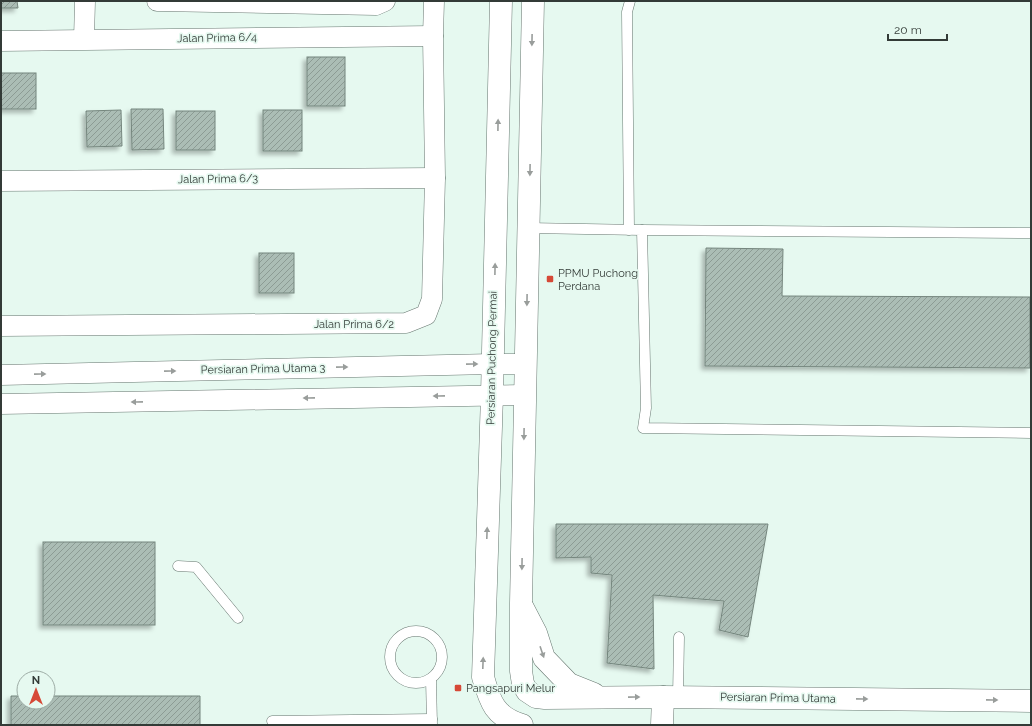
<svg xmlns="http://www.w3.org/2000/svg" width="1032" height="726" font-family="Raleway,sans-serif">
	<defs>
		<pattern id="building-hatch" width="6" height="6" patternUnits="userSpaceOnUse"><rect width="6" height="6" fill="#abbdb5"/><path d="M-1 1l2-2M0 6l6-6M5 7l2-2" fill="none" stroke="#8c9b94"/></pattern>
		<filter id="shadow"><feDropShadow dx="-3.5" dy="3.5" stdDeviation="2" flood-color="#0004"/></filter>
	</defs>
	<rect width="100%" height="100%" fill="#e6f9f0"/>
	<!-- building -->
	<g fill="url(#building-hatch)" stroke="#75867e" filter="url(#shadow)">
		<polygon points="1,1 17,1 18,8 1,8"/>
		<rect x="307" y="57" width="38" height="49"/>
		<rect x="1" y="73" width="35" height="36"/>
		<polygon points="131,109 163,109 164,149 132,150"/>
		<polygon points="121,110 122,146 87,147 86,111"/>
		<rect x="263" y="110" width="39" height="41"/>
		<rect x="176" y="111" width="39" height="39"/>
		<polygon points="706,248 783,249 782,296 1030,297 1030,368 705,366"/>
		<rect x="259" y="253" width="35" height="40"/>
		<polygon points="556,524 768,524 748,637 719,630 724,601 653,595 654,669 607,663 612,575 591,573 591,557 556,558"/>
		<rect x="43" y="542" width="112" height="83"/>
		<polygon points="11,696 24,696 24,702 48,702 48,696 200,696 200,725 11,725"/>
	</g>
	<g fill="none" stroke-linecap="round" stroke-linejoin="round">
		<!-- lane casing -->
		<g stroke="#677770" stroke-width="11">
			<g id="lane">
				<polyline points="528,228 642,230 646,408 643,428 1031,433"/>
				<polyline points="629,230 627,12 630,1"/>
				<polyline points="642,230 1031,233"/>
				<polyline points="178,566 196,567 238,618"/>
				<circle cx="416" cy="657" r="26"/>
				<polyline points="431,679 432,725"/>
				<polyline points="678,697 679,637"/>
				<polyline points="272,721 432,719"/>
			</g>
		</g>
		<!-- street casing -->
		<g stroke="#677770" stroke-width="21">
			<g id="street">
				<polyline points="157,1 376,5 385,1"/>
				<polyline points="84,39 85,1"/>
				<polyline points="1,41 433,36"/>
				<polyline points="1,181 435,178"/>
				<polyline points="1,326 406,323 426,315 432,299 435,178 433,36 434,1"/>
				<polyline points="1,375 492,364 526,364"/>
				<polyline points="1,404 525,395"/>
			</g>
		</g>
		<!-- secondary casing -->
		<g stroke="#677770" stroke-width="23">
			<g id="secondary">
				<path d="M 501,1 L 492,395 L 483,677 C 490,702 495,717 522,725"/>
				<polyline points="533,1 521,603 521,671 523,684 527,691 536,697 545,698 663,697 1031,701"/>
				<polyline points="523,608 536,633 544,658 569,684 594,694"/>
				<polyline points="662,725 663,697"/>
			</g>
		</g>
		<!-- lane -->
		<use href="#lane" stroke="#fff" stroke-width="10"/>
		<!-- street -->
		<use href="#street" stroke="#fff" stroke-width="20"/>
		<!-- secondary -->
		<use href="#secondary" stroke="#fff" stroke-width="22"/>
	</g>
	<!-- one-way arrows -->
	<defs><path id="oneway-solid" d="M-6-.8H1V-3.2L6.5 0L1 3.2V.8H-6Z"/></defs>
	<g fill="#999d9b">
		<use href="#oneway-solid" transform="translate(532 40) rotate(91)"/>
		<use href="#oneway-solid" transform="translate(498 125) rotate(-89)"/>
		<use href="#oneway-solid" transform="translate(530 170) rotate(91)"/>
		<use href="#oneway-solid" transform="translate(495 269) rotate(-89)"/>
		<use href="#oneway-solid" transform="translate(527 300) rotate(91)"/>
		<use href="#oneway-solid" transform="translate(472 364) rotate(-1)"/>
		<use href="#oneway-solid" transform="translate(342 367) rotate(-1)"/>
		<use href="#oneway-solid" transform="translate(170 371) rotate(-1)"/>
		<use href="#oneway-solid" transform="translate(40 374) rotate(-1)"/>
		<use href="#oneway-solid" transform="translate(439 396) rotate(179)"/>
		<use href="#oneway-solid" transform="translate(309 398) rotate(179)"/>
		<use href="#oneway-solid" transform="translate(137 402) rotate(179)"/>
		<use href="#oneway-solid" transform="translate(524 434) rotate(91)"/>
		<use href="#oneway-solid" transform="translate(487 533) rotate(-88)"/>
		<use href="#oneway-solid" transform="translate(522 564) rotate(91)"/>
		<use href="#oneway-solid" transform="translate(542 652) rotate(71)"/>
		<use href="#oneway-solid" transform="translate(483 663) rotate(-88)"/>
		<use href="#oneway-solid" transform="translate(634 697) rotate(-1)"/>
		<use href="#oneway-solid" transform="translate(862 699) rotate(1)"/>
		<use href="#oneway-solid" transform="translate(992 700) rotate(1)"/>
	</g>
	<!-- markers -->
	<g fill="#d64937" stroke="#e6f9f0" stroke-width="1.5">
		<rect x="546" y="275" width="8" height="8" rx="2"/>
		<rect x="454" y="684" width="8" height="8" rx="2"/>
	</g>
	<g text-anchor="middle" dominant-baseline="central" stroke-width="3.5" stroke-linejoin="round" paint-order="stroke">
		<!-- street labels -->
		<g font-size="11" fill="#333b37" stroke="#e6f9f0">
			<text transform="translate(217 38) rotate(-1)">Jalan Prima 6/4</text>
			<text transform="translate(218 179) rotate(-1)">Jalan Prima 6/3</text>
			<text x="354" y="324">Jalan Prima 6/2</text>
			<text transform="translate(492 358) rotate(-89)">Persiaran Puchong Permai</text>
			<text transform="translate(263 369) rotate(-1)">Persiaran Prima Utama 3</text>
			<text transform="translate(778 698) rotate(1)">Persiaran Prima Utama</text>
		</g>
		<!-- poi labels -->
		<g font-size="11" fill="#333b37" stroke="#e6f9f0" text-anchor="start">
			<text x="558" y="273">PPMU Puchong<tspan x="558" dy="13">Perdana</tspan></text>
			<text x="466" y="688">Pangsapuri Melur</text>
		</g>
	</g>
	<!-- border -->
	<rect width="1032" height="726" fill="none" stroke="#333b37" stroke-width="4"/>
	<!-- north arrow -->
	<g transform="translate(36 690)"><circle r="19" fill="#e6f9f0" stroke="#9eada6"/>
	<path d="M0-3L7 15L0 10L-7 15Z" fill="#d64937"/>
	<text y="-6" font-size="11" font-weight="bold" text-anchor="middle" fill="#333b37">N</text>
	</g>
	<!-- scale -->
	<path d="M888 34v6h59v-6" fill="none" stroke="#333b37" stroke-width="2"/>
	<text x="894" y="34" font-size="12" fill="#333b37" stroke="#e6f9f0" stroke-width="3" paint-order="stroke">20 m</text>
</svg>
